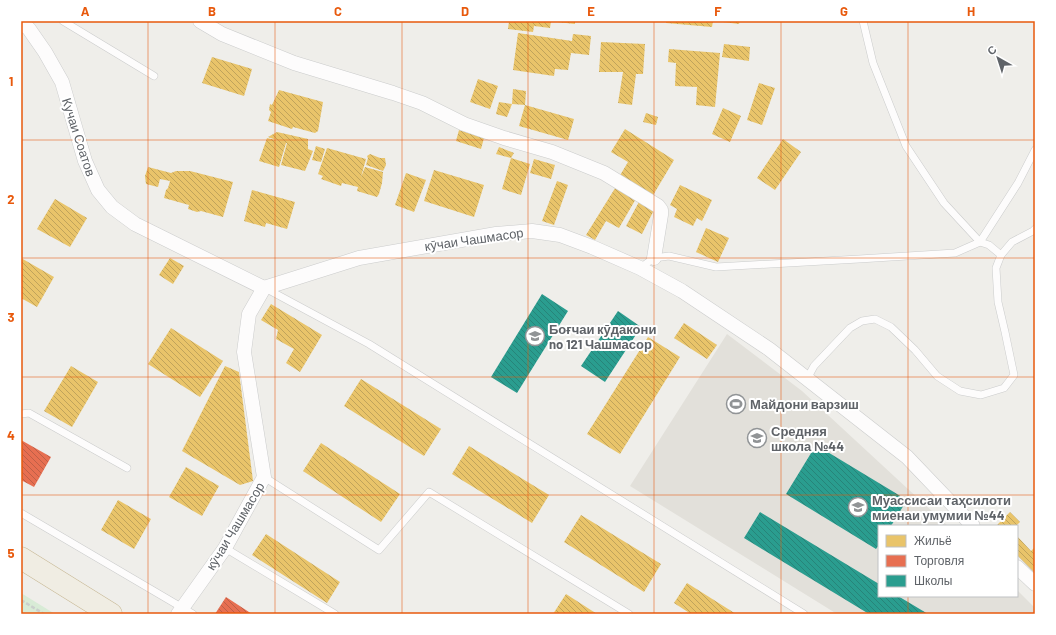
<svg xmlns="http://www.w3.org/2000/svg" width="1056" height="635" font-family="Barlow,sans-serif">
	<defs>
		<pattern id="forest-crowns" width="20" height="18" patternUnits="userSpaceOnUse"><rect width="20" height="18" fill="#d8ebd6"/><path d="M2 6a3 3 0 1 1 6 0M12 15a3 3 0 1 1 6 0" fill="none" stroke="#b2c2b1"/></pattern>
		<pattern id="homes-back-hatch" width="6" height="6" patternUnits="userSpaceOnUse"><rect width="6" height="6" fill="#e9c46a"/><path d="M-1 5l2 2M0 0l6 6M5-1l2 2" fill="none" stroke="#c0a35b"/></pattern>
		<pattern id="shops-back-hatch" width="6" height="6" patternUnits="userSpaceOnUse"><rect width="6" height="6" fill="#e76f51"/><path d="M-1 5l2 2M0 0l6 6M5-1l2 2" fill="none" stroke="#be5f47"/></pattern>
		<pattern id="schools-back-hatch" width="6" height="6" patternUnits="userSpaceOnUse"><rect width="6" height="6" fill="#2a9d8f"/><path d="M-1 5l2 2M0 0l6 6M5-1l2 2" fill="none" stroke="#278479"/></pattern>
	</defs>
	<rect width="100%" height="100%" fill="#efeeea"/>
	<!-- education -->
	<polygon fill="#e2e0da" points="727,334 802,391 948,526 879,526 879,596 1017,596 1017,590 1035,608 1035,614 837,614 630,486"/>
	<!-- green -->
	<polygon fill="#d8ebd6" points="21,593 55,614 21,614"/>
	<!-- forest -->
	<polygon fill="url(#forest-crowns)" points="21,603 40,614 21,614"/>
	<!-- homes -->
	<g fill="url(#homes-back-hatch)">
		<polygon points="509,21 551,21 550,28 534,26 533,32 508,29"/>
		<polygon points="557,21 575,21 575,24 557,22"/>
		<polygon points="666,21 713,21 712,27 666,23"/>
		<polygon points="723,21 740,21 739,24 723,22"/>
		<polygon points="518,33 572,41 573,34 591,36 589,55 571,53 568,70 555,69 554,76 513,70"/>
		<polygon points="601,42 645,44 643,74 636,74 632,105 618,103 623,72 599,72"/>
		<polygon points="724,44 750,47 749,61 722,57"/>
		<polygon points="669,49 720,53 715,107 696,105 697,87 675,86 676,63 668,62"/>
		<polygon points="212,57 252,69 244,96 202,83"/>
		<polygon points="478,79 498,86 490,109 470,102"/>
		<polygon points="759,83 775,88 762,125 747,120"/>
		<polygon points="513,89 526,91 525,105 574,119 568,140 519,126 525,105 512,104 507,117 496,114 499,102 512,104"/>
		<polygon points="279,90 323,102 318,131 315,133 293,127 292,129 268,121 271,112 269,110 270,104 272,105"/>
		<polygon points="723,108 741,116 730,142 712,134"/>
		<polygon points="646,113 658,117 656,125 643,122"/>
		<polygon points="625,129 674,160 652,197 619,177 628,162 611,152"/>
		<polygon points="459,130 484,138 481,149 456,141"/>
		<polygon points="277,132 308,139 308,149 313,151 305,171 281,165 287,143 286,143 279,167 259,161 267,138 279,141 268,137"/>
		<polygon points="783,139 801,152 775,190 757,178"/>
		<polygon points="316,146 325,149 321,162 312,160"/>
		<polygon points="499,147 514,153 511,158 496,154"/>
		<polygon points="327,148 366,159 361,177 365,167 383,172 382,183 379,194 377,197 357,191 358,187 342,183 341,186 321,179 323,176 318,174"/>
		<polygon points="370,154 380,158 385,158 386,165 383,171 366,165 368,158 367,156"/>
		<polygon points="511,158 530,164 521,195 502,189"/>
		<polygon points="534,159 555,165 551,179 530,173"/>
		<polygon points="148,167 171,173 176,171 190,171 233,182 223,217 201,211 197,212 188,209 189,205 164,198 166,190 168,188 170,181 160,179 158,187 146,184 145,176"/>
		<polygon points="434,170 484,185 474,217 424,201"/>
		<polygon points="406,173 426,180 414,212 395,205"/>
		<polygon points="557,181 568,185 554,225 542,221"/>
		<polygon points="617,185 637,197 619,228 606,221 595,240 586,235"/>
		<polygon points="680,185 712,200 702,221 697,218 693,226 674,217 677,209 670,205"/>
		<polygon points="252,190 295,202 287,229 266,223 265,227 244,221"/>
		<polygon points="55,199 87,218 70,247 37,229"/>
		<polygon points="640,200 655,208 642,234 626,226"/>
		<polygon points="706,228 729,238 718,262 696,252"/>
		<polygon points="21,258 54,277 37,307 21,298"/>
		<polygon points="170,258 184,266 173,284 159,275"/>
		<polygon points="271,304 322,335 300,372 286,363 294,349 276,339 278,330 261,320"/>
		<polygon points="684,323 717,345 707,359 674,338"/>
		<polygon points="171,328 223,361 200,397 148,364"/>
		<polygon points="648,337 680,357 620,454 587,434"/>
		<polygon points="71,366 98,382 72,427 44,411"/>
		<polygon points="225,366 239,372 253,481 240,485 182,451"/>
		<polygon points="361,379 441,429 424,456 344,406"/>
		<polygon points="321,443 400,494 381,522 303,471"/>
		<polygon points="469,446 549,495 532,523 452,474"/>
		<polygon points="186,467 219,486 202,516 169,497"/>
		<polygon points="118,500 151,519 134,549 101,530"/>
		<polygon points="1010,512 1020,522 1016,526 996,526"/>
		<polygon points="581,515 661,564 644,592 564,542"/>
		<polygon points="266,534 340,582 327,603 252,555"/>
		<polygon points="1017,536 1031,551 1035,547 1035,573 1017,555"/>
		<polygon points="687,583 736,614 691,614 674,603"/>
		<polygon points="566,594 597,614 553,614"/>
	</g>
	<!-- shops -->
	<g fill="url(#shops-back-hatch)">
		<polygon points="21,440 51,457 34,487 21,480"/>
		<polygon points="226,597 252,614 215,614"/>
	</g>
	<!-- schools -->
	<g fill="url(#schools-back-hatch)">
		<polygon points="542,294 568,311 517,393 491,377"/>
		<polygon points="618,311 641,327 605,382 581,366"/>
		<polygon points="816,445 907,500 891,526 879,526 879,545 876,549 786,494"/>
		<polygon points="760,512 879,584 879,596 898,596 928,614 869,614 744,538"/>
	</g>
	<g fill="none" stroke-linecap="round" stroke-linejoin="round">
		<!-- lane casing -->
		<g stroke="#cbcccc" stroke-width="8">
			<g id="lane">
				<polyline points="63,21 154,76"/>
				<polyline points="1001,255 1012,242 1033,231 1035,229"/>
				<polyline points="640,268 654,258 669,256 716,267 859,259 955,253 980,242 1018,183 1035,150"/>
				<polyline points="265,288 369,344 804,614"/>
				<polyline points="807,379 814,366 850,328 862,321 875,319 891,327 915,350 937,376 960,391 981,395 1004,388 1014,375 1005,332 998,302 996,268 1001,255 989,245 980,242 944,203 906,146 873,63 863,21"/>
				<polyline points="21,414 29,413 127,468"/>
				<polyline points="264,477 379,550 429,492 629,614"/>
				<polyline points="21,513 193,614"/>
				<polyline points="225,548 335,614"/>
			</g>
		</g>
		<!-- street casing -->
		<g stroke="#cbcccc" stroke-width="15">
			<g id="street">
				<polyline points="200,21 222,34 294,63 393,93 422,103 464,124 504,138 552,152 604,173 658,206 661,210 661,215 654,258"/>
				<polyline points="21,22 29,29 45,52 62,82 85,161 98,190 112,207 135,224 264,288"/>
				<polyline points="1017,567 1035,584"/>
				<polyline points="178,614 225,548 264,477 244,352 249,314 264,288 359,258 496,234 532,231 560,235 592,247 640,268 682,291 769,349 907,457 973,526"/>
			</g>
		</g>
		<!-- highway casing -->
		<g stroke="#c8b996" stroke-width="23">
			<polyline id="highway" points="21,558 111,614"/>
		</g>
		<!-- path -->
		<polyline stroke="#cacfcc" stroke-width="2.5" stroke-dasharray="4 2" stroke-linecap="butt" points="21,600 44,614"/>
		<!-- lane -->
		<use href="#lane" stroke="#fdfcfc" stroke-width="7"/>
		<!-- street -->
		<use href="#street" stroke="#fdfcfc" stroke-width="14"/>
		<!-- highway -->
		<use href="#highway" stroke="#f0ede3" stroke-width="22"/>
	</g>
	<!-- grid -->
	<path fill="none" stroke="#e8590c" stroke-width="1" stroke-opacity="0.55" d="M 148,21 L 148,614M 275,21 L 275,614M 402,21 L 402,614M 528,21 L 528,614M 654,21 L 654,614M 781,21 L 781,614M 908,21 L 908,526M 21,140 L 1035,140M 21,258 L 1035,258M 21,377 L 1035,377M 21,495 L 1035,495M 908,596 L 908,614"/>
	<!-- icons -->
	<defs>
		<g id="school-ring" transform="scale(1)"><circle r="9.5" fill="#fff" stroke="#919496" stroke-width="1.5"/><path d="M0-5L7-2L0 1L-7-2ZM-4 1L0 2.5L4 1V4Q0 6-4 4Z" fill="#919496"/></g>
		<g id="stadium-ring" transform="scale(1)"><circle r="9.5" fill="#fff" stroke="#919496" stroke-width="1.5"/><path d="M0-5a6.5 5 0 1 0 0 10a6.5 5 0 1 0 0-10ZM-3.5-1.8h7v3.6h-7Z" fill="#919496"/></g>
	</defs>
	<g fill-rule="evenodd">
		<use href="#school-ring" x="535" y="336"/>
		<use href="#stadium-ring" x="736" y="404"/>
		<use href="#school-ring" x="757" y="438"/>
		<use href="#school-ring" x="858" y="507"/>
	</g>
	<g text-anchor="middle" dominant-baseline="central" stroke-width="4" stroke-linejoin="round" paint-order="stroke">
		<!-- street labels -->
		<g font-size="13" fill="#5f6368" stroke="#fff">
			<text transform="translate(79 137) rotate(72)">Кучаи Соатов</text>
			<text transform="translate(474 239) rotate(-8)">кӯчаи Чашмасор</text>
			<text transform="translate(235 526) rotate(-59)">кӯчаи Чашмасор</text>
		</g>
		<!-- poi labels -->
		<g font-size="13" font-weight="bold" fill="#5f6368" stroke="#fff" text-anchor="start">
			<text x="549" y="329">Боғчаи кӯдакони<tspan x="549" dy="15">no 121 Чашмасор</tspan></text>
			<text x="750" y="404">Майдони варзиш</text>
			<text x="771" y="431">Средняя<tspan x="771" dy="15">школа №44</tspan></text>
			<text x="872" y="500">Муассисаи таҳсилоти<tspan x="872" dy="15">миенаи умумии №44</tspan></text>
		</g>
	</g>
	<!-- border -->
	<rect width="1056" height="635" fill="none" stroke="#ffffff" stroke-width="44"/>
	<!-- legend -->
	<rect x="878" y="525" width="140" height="72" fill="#ffffff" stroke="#bfc1c3"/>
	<rect x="886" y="535" width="20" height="12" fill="#e9c46a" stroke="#bfc1c3"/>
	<text x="914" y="545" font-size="12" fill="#5f6368">Жильё</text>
	<rect x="886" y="555" width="20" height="12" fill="#e76f51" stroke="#bfc1c3"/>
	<text x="914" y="565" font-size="12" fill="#5f6368">Торговля</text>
	<rect x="886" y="575" width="20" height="12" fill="#2a9d8f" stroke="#bfc1c3"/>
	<text x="914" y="585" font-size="12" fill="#5f6368">Школы</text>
	<!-- north arrow -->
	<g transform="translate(998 58) rotate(321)" stroke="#ffffff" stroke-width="3" paint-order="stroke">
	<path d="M0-3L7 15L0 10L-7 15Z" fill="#5f6368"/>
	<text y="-6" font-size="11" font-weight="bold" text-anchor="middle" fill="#5f6368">С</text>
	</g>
	<rect x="22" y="22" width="1012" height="591" fill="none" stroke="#e8590c" stroke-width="1.5"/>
	<g font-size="13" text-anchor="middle" font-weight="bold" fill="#e8590c">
		<text x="85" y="16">A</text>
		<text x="212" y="16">B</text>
		<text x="338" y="16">C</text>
		<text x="465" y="16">D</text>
		<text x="591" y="16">E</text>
		<text x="718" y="16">F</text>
		<text x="844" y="16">G</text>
		<text x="971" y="16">H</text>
		<text x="11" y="86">1</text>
		<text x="11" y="204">2</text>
		<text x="11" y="322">3</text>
		<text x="11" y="440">4</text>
		<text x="11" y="558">5</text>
	</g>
</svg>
